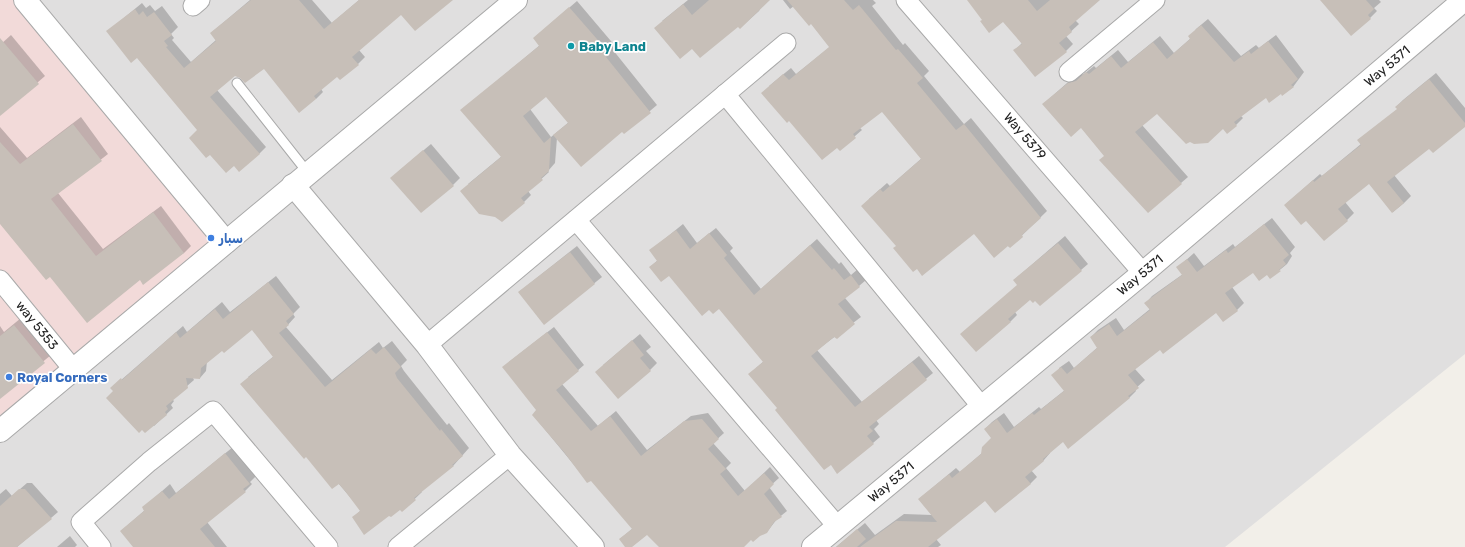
<svg xmlns="http://www.w3.org/2000/svg" width="1465" height="547" font-family="Rubik,'Noto Sans Arabic',sans-serif">
	<rect width="100%" height="100%" fill="#f2efe9"/>
	<!-- residential -->
	<polygon fill="#e0dfdf" points="0,0 1465,0 1465,354 1225,547 0,547"/>
	<!-- commercial -->
	<polygon fill="#f2dad9" points="0,0 25,0 226,242 0,431"/>
	<!-- shadow -->
	<g fill="#0003" fill-rule="evenodd">
		<polygon points="250,0 312,0 332,23 359,0 450,0 401,13 359,50 365,57 358,64 337,76 321,89 323,92 316,99 265,68 240,77 234,75 217,90 266,147 259,154 198,130 137,57 108,31 142,3 146,8 150,5 155,11 162,6 178,27 171,34 174,38 172,40 191,62 216,40 211,33"/>
		<polygon points="688,0 765,0 759,11 740,28 738,25 662,21"/>
		<polygon points="783,0 873,0 876,3 872,6 903,45 905,43 929,71 924,76 964,124 971,118 1047,211 1010,247 974,232 897,245 869,199 887,183 890,186 922,158 882,110 860,128 862,130 840,149 789,119 769,86 791,68 796,74 830,47 811,23 794,6 790,9"/>
		<polygon points="968,0 1099,0 1075,20 1079,24 1066,36 1073,44 1066,51 1015,50 1022,43 1003,20 983,19"/>
		<polygon points="1321,0 1379,0 1381,2 1374,8 1377,11 1370,18"/>
		<path d="M 577,1 L 616,47 L 613,50 L 657,105 L 624,133 L 622,131 L 557,138 L 555,163 L 548,171 L 549,172 L 528,191 L 531,195 L 524,202 L 468,184 L 502,156 L 462,110 L 540,45 L 534,38 ZM 546,96 L 569,122 L 551,137 L 530,109 Z"/>
		<polygon points="1208,19 1241,56 1256,45 1259,48 1276,35 1304,72 1293,87 1266,97 1241,116 1243,118 1236,125 1223,128 1157,113 1142,125 1188,177 1181,183 1105,156 1081,127 1050,98 1075,76 1084,74 1094,66 1096,68 1118,50 1128,62 1160,36 1174,53 1191,38 1196,29"/>
		<polygon points="11,35 45,76 0,115 0,45"/>
		<polygon points="1436,73 1465,108 1465,125 1429,147 1394,175 1411,196 1404,203 1393,212 1369,183 1345,202 1354,213 1347,220 1285,205 1320,174 1322,176 1361,144 1398,109 1396,107 1403,100"/>
		<polygon points="81,117 108,154 58,193 103,249 161,206 191,246 184,253 140,279 50,276 0,223 0,127 27,158"/>
		<polygon points="431,144 460,178 453,185 399,171"/>
		<polygon points="1272,218 1295,247 1290,253 1292,256 1287,264 1270,278 1267,274 1253,272 1232,287 1244,303 1237,310 1223,320 1217,312 1160,349 1135,369 1145,380 1135,389 1136,391 1129,398 1063,441 1049,452 1050,453 1044,460 1031,470 1037,477 1030,484 985,500 936,539 941,545 938,547 836,547 865,523 875,535 904,514 932,515 919,499 956,468 960,472 982,453 992,438 985,429 992,422 1004,413 1014,427 1039,407 1041,409 1065,390 1059,368 1069,361 1074,368 1098,347 1091,337 1098,330 1116,318 1124,330 1150,309 1146,303 1152,296 1183,274 1185,261 1194,253 1204,266 1233,244 1235,247"/>
		<polygon points="683,224 697,243 716,228 733,248 730,251 761,289 817,239 839,264 841,262 851,275 858,269 866,280 845,298 861,317 817,350 862,402 919,356 933,373 876,420 879,424 874,429 880,437 873,443 831,464 778,408 756,368 764,361 719,308 669,275 650,267 658,260 651,250"/>
		<polygon points="1065,236 1088,264 1081,270 1036,300 1030,299 1015,312 1017,315 1011,321 976,351 1018,284 1014,280"/>
		<polygon points="577,246 602,277 544,324 519,292"/>
		<polygon points="276,276 300,307 293,314 295,317 286,327 332,380 379,342 383,348 392,341 407,360 401,366 404,371 447,425 449,423 469,448 453,466 421,491 422,492 402,511 400,509 390,514 353,518 361,510 248,377 274,356 252,329 207,361 206,371 200,378 193,378 194,380 172,399 174,401 171,405 173,408 154,426 112,388 183,326 187,332 222,302 230,312"/>
		<polygon points="21,318 51,355 0,397 0,326 4,332"/>
		<polygon points="554,327 584,365 562,384 598,426 616,411 647,450 691,416 708,413 724,433 713,443 731,463 726,468 745,491 770,467 779,478 769,487 787,511 777,519 767,532 751,539 740,547 660,547 647,534 631,547 627,547 620,539 633,528 591,479 588,482 533,415 537,410 509,362"/>
		<polygon points="640,334 651,347 646,351 657,363 650,370 603,365"/>
		<polygon points="233,447 256,476 250,482 252,484 245,491 207,522 227,547 134,547 121,531 145,510 143,508 170,484 176,493"/>
		<polygon points="27,483 32,483 58,512 17,547 0,547 0,494 6,489 12,496"/>
		<polygon points="70,536 77,545 75,547 57,547"/>
	</g>
	<!-- building -->
	<g fill="#c7bfb8">
		<polygon points="251,0 299,0 324,29 359,0 453,0 415,31 401,15 352,57 359,65 340,80 337,77 314,96 316,99 299,113 264,69 245,83 240,78 235,76 210,97 260,154 239,172 234,166 226,173 210,155 206,158 189,138 197,130 137,58 131,63 106,31 135,9 139,15 143,11 147,17 154,12 172,35 164,41 168,46 166,47 184,68 216,41 210,33"/>
		<polygon points="709,0 770,0 740,29 738,27 700,58 692,49 680,59 654,28 683,4 692,15"/>
		<polygon points="787,0 844,0 853,10 859,5 896,50 898,49 923,78 917,83 956,130 964,124 1041,218 1022,235 1023,237 1010,248 1008,246 994,258 974,234 922,276 917,269 913,272 893,248 896,246 861,206 880,189 883,192 921,159 882,112 853,134 856,138 840,151 837,148 822,160 789,121 787,123 761,93 783,74 789,80 829,47 811,24 809,26"/>
		<polygon points="967,0 1028,0 1037,11 1050,0 1100,0 1069,27 1072,32 1059,43 1067,52 1035,77 1013,50 1022,44 1003,22 989,33 980,21 982,20"/>
		<polygon points="1320,0 1366,0 1374,9 1368,15 1371,19 1351,36"/>
		<polygon points="569,7 610,54 606,57 651,113 624,134 622,132 581,167 553,135 568,123 546,97 523,116 544,143 551,137 549,171 541,178 543,180 521,198 525,203 502,222 495,217 479,214 460,191 501,157 460,110 539,46 533,38"/>
		<polygon points="1201,25 1234,62 1249,51 1251,54 1268,41 1298,79 1291,85 1294,87 1282,96 1281,94 1269,103 1266,98 1234,122 1237,126 1227,134 1223,129 1208,143 1194,144 1190,142 1186,144 1157,114 1135,132 1182,184 1148,213 1099,160 1104,156 1081,128 1071,137 1042,104 1068,83 1076,81 1086,72 1089,74 1111,56 1121,68 1153,42 1167,59 1190,39 1188,36"/>
		<polygon points="0,38 39,84 0,116"/>
		<polygon points="1429,79 1465,123 1465,127 1433,153 1429,149 1387,182 1404,203 1392,213 1369,184 1338,209 1348,221 1324,241 1306,221 1301,225 1284,205 1313,180 1314,182 1361,145 1357,140 1397,109 1395,107"/>
		<polygon points="73,124 102,161 51,199 96,256 153,212 184,253 143,285 140,280 87,323 50,277 46,280 0,224 0,142 20,164"/>
		<polygon points="423,150 454,186 421,213 390,178"/>
		<polygon points="1264,224 1289,255 1283,260 1286,264 1279,270 1281,271 1270,279 1267,275 1259,281 1253,273 1225,293 1238,311 1223,322 1216,313 1163,354 1160,350 1128,375 1139,388 1128,396 1130,398 1068,449 1063,442 1043,459 1044,461 1025,477 1031,484 995,513 985,501 928,547 860,547 896,521 937,522 918,499 949,474 952,478 981,454 982,447 991,438 984,429 997,419 1007,433 1032,413 1034,415 1064,391 1051,375 1061,367 1067,374 1097,348 1090,337 1109,324 1117,336 1150,310 1144,303 1182,275 1176,267 1187,259 1197,272 1226,250 1228,253"/>
		<polygon points="676,230 690,249 709,233 727,255 724,258 754,295 810,245 832,270 834,268 844,280 851,275 860,287 838,304 855,324 837,339 834,337 811,356 855,407 912,362 927,380 869,427 873,431 867,436 874,444 837,474 831,465 824,470 775,410 777,408 748,374 763,362 719,309 713,314 709,310 702,316 669,276 661,282 649,267 657,261 649,250"/>
		<polygon points="1058,243 1082,271 1040,306 1035,301 1033,303 1030,300 1008,319 1011,322 976,352 960,334 1017,285 1013,280"/>
		<polygon points="570,252 595,284 544,325 518,292"/>
		<polygon points="268,282 294,314 286,321 289,325 279,333 325,387 371,349 376,354 384,347 401,367 395,373 397,378 440,431 441,429 463,456 452,465 454,466 414,498 416,500 402,512 400,510 391,517 389,516 364,535 352,517 360,511 345,491 339,484 332,489 306,457 304,459 240,384 273,357 252,330 224,353 222,351 201,368 200,379 186,378 188,388 166,406 168,409 165,412 167,415 145,433 142,430 139,433 106,398 113,391 110,388 121,378 122,380 176,332 180,338 215,309 223,319"/>
		<polygon points="14,325 45,363 0,399 0,336"/>
		<polygon points="547,332 579,371 556,390 591,431 610,416 641,456 684,421 702,419 719,439 708,449 726,469 720,474 738,496 764,473 774,484 764,494 782,517 774,522 767,533 760,536 753,542 751,540 744,547 659,547 647,535 632,547 625,547 619,539 632,529 591,481 587,483 564,452 532,415 536,410 502,367"/>
		<polygon points="632,340 644,355 640,358 651,371 618,399 595,372"/>
		<polygon points="225,453 250,484 243,489 246,492 200,529 215,547 133,547 120,531 144,511 142,507 162,491 169,499"/>
		<polygon points="19,489 25,489 52,519 17,547 0,547 0,506"/>
		<polygon points="857,529 866,539 857,547 836,547"/>
	</g>
	<g fill="none" stroke-linecap="round" stroke-linejoin="round">
		<!-- service casing -->
		<g stroke="#a9a9a9" stroke-width="11">
			<polyline id="service" points="237,83 308,173"/>
		</g>
		<!-- minor casing -->
		<g stroke="#a9a9a9" stroke-width="21">
			<g id="minor">
				<polyline points="906,0 1143,273"/>
				<polyline points="193,6 200,0"/>
				<polyline points="1069,72 1155,0"/>
				<polyline points="725,94 982,407"/>
				<polyline points="576,220 838,527"/>
				<polyline points="0,280 73,369"/>
				<polyline points="427,345 786,43"/>
				<polyline points="101,547 81,522 149,462 213,411 328,547"/>
				<polyline points="398,547 510,455"/>
			</g>
		</g>
		<!-- tertiary casing -->
		<g stroke="#a9a9a9" stroke-width="24">
			<g id="tertiary">
				<polyline points="25,0 226,242"/>
				<polyline points="293,185 427,345 510,455 593,547"/>
				<polyline points="0,431 516,0"/>
				<polyline points="813,547 1143,273 1464,0"/>
			</g>
		</g>
		<!-- service -->
		<use href="#service" stroke="#fff" stroke-width="9"/>
		<!-- minor -->
		<use href="#minor" stroke="#fff" stroke-width="19"/>
		<!-- tertiary -->
		<use href="#tertiary" stroke="#fff" stroke-width="22"/>
	</g>
	<!-- markers -->
	<circle fill="#0f9aa8" stroke="#fff" stroke-width="1.5" cx="571" cy="46" r="4"/>
	<g fill="#3f7fe0" stroke="#fff" stroke-width="1.5">
		<circle cx="211" cy="238" r="4"/>
		<circle cx="9" cy="377" r="4"/>
	</g>
	<g text-anchor="middle" dominant-baseline="central" stroke-width="3.5" stroke-linejoin="round" paint-order="stroke">
		<!-- culture labels -->
		<g font-size="13" font-weight="bold" fill="#0d838f" stroke="#fff" text-anchor="start">
			<text x="579" y="46">Baby Land</text>
		</g>
		<!-- street labels -->
		<g font-size="13" fill="#222" stroke="#fff">
			<text transform="translate(1387 66) rotate(-40)">Way 5371</text>
			<text transform="translate(1025 136) rotate(49)">Way 5379</text>
			<text transform="translate(1140 275) rotate(-40)">Way 5371</text>
			<text transform="translate(37 325) rotate(51)">way 5353</text>
			<text transform="translate(891 482) rotate(-40)">Way 5371</text>
		</g>
		<!-- shop labels -->
		<g font-size="13" font-weight="bold" fill="#366cbe" stroke="#fff" text-anchor="start">
			<text x="219" y="238">سبار</text>
			<text x="17" y="377">Royal Corners</text>
		</g>
	</g>
</svg>
